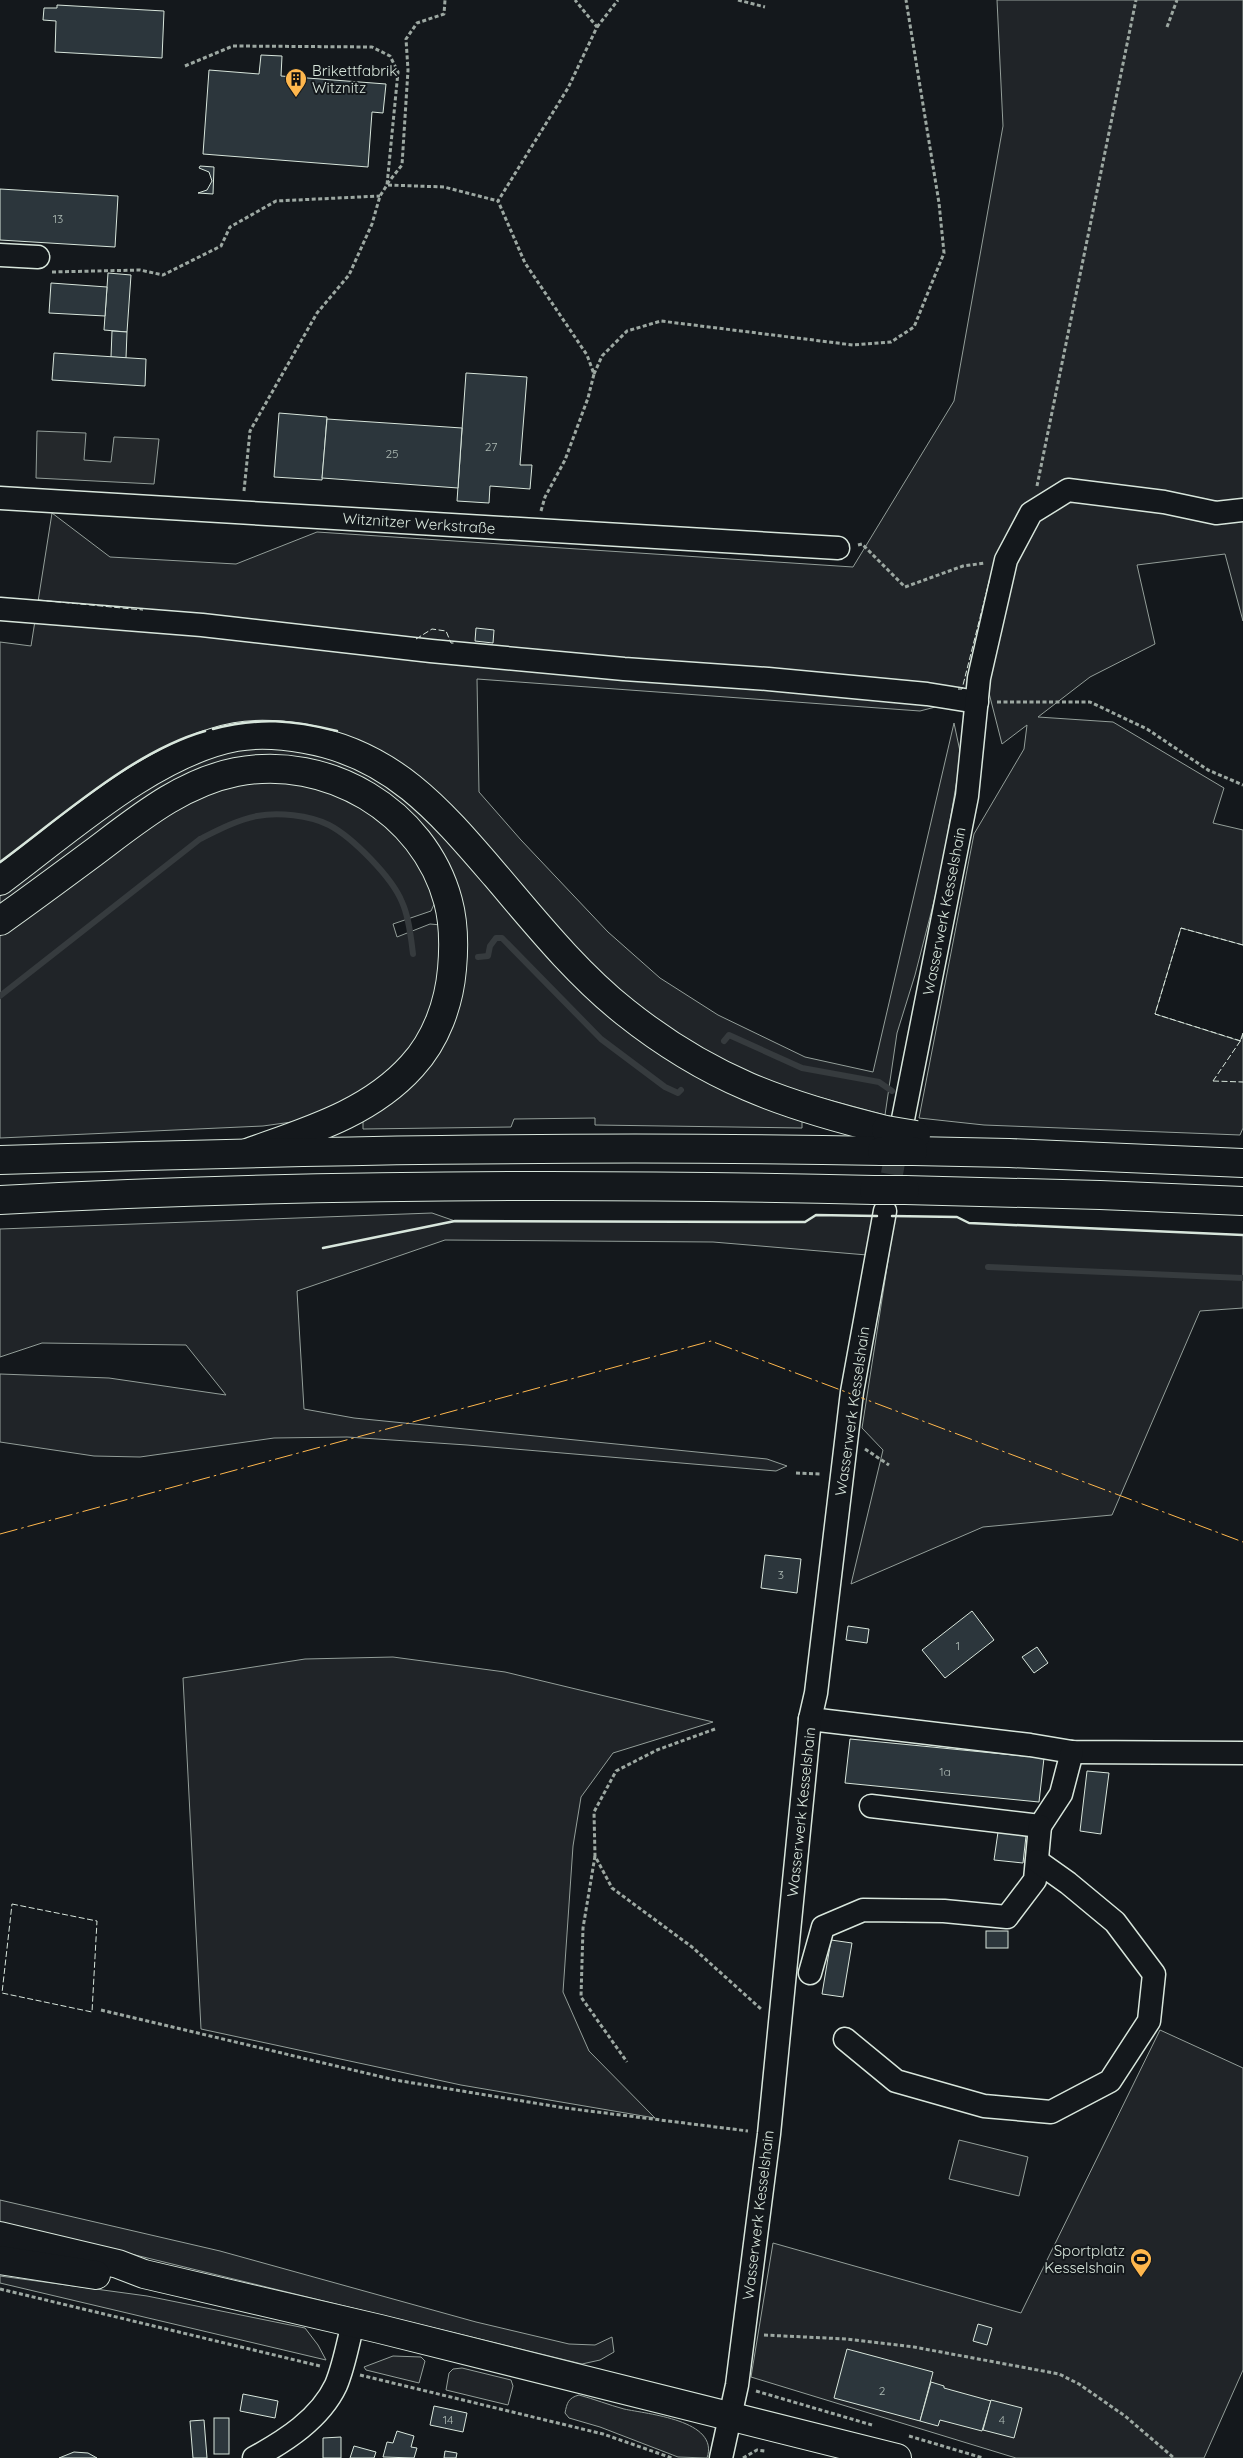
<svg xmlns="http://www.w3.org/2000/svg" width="1243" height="2458" font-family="Quicksand,sans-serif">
	<rect width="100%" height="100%" fill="#14181c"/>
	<!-- green -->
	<g fill="#202428" stroke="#939e99">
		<path d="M 997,0 L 1243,0 L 1243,621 L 1225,554 L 1137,565 L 1155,644 L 1090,677 L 1038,717 L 1113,722 L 1224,788 L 1213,823 L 1243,830 L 1243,945 L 1181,928 L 1155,1014 L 1240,1041 L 1243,1033 L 1243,1128 L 1240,1135 L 984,1125 L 919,1118 L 974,834 L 1024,749 L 1027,725 L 1002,744 L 989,693 L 920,711 L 477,679 L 479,792 L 521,840 L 608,932 L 660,978 L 718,1015 L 805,1057 L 873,1072 L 954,723 L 961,756 L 941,874 L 915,975 L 897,1033 L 885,1115 L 778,1086 L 721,1060 L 666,1028 L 616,990 L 358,741 C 218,675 106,784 0,862 L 0,642 L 31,646 L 52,513 L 110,557 L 236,564 L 317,532 L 853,567 L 954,401 L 1003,126 Z"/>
		<path d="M 269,747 L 335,756 L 406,794 L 553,958 L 802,1119 L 802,1128 L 595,1125 L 595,1118 L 514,1119 L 511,1127 L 363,1129 L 363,1118 L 459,998 L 420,825 L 247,761 L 0,909 L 0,896 C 62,851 156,763 231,750 C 243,748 257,748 269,747 Z"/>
		<polygon points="269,780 327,790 381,819 425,871 436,900 431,911 393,924 397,937 430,924 441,925 444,945 434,1010 393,1074 306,1120 263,1126 0,1138 0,932 138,833 195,797 234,783"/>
		<polygon points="432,1213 455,1221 805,1222 816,1215 874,1216 867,1255 713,1242 445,1240 297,1291 304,1409 354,1418 767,1459 787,1466 776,1471 467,1445 347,1437 274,1438 140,1457 94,1456 0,1442 0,1374 109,1378 226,1395 186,1345 42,1343 0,1357 0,1229"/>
		<polygon points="895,1216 957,1217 969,1223 1243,1235 1243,1308 1200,1311 1112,1515 983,1527 851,1584 883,1450 862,1428"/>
		<polygon points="393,1657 505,1672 713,1722 613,1753 581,1797 573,1846 563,1992 589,2051 655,2118 461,2085 201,2029 183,1678 305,1659"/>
		<polygon points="1160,2030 1243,2068 1243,2370 1204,2458 1016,2458 751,2377 773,2243 1021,2313"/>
		<polygon points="959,2140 1028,2157 1019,2196 949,2179"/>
		<polygon points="0,2200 220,2251 476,2322 569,2344 595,2345 612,2337 614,2352 600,2360 582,2364 0,2222"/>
		<polygon points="0,2276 147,2296 305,2328 318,2345 326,2360 0,2283"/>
		<polygon points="393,2356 421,2357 425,2361 419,2383 366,2370 364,2367"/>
		<polygon points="462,2368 511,2380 513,2386 508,2405 446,2390 449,2373 453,2369"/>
		<path d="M 579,2395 C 594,2399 609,2405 624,2409 C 647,2414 720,2420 707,2458 L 678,2457 L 600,2427 L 569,2418 L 565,2413 C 567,2403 568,2398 579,2395 Z"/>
	</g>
	<!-- parking -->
	<polygon fill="#24282b" stroke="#939e99" points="37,431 86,433 84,460 111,462 114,437 159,439 154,484 36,478"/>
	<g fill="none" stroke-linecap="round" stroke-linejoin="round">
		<!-- stream -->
		<g stroke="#363b3e" stroke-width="6">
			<polyline points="478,957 488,956 490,946 496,938 502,938 601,1039 665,1087 678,1093 681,1090"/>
			<path d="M 0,996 L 200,839 C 218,830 237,820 257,816 C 278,812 309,815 329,825 C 352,837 392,877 402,902 C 409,917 411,938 413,954"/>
			<polyline points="724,1041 729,1035 802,1068 879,1082 892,1091"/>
			<polyline points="988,1267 1243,1278"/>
		</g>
	</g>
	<!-- building -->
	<g fill="#2c363c" stroke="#d8e6dc">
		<polygon points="57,5 164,11 162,58 55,52 56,21 43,20 44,8 57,8"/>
		<polygon points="261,55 282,56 281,76 386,84 383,113 372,112 368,167 203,154 209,70 259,74"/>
		<polygon points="200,166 214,167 213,194 198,193 207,190 212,181 209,172 199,168"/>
		<polygon points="0,189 118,196 115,247 0,240"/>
		<polygon points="108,273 131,275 127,332 104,330"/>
		<polygon points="51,283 107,287 105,316 49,313"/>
		<polygon points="112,331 127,332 126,358 111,357"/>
		<polygon points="54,353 146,359 145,386 52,380"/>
		<polygon points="466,373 527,377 520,465 532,465 530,489 490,486 489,503 457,501"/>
		<polygon points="279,413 327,417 322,480 274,477"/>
		<polygon points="327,419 462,428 458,488 322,478"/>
		<polygon points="476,628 494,630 493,643 475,641"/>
		<polygon points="765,1555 801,1559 797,1593 761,1588"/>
		<polygon points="972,1611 994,1640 945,1678 922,1650"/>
		<polygon points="848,1626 869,1629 867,1643 846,1640"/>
		<polygon points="1037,1647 1048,1663 1034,1673 1022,1657"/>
		<polygon points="850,1739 1044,1758 1039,1802 845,1783"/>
		<polygon points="1087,1771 1109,1773 1101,1834 1080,1831"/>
		<polygon points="998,1832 1026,1836 1023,1863 994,1860"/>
		<rect x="986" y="1931" width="22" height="17"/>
		<polygon points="831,1940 852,1943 843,1997 822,1994"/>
		<polygon points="978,2324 992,2328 987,2345 973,2341"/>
		<polygon points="847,2349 933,2372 920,2421 834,2398"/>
		<polygon points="931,2382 944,2386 944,2388 991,2401 982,2431 940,2420 938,2426 920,2421"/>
		<polygon points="243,2394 278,2401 275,2418 240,2411"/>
		<polygon points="991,2400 1022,2408 1014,2438 983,2430"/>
		<polygon points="434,2406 467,2413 463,2432 430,2425"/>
		<rect x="214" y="2418" width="15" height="36"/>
		<polygon points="204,2420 207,2458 193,2458 190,2421"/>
		<polygon points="397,2431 414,2436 411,2447 417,2448 414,2458 383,2457 387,2442 393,2443"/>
		<polygon points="341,2437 341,2458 323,2458 323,2438"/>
		<polygon points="354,2446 376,2452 374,2458 350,2458"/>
		<polygon points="445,2451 457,2453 456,2458 444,2458"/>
		<polygon points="74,2452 88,2453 97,2458 59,2458"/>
	</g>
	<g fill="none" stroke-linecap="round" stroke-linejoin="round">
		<!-- minor-tunnel -->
		<polyline stroke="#313739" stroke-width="22" stroke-dasharray="22 11" stroke-linecap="butt" points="886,1207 899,1135"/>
		<!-- minor casing -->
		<g stroke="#d8e6dc" stroke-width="25">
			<g id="minor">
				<polyline points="0,255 38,257"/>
				<polyline points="0,498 838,548"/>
				<polyline points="0,609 202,625 431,651 624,669 768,679 927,694 977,702"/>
				<polyline points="903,1119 967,796 979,678 1006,560 1031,513 1068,490 1164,502 1216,513 1243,510"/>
				<polyline points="810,1719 1030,1745 1072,1752 1243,1753"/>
				<polyline points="871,1806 1040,1826 1061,1794 1072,1752"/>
				<polyline points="810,1973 823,1927 863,1910 944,1911 1007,1917 1035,1880 1040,1826"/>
				<polyline points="845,2039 896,2081 984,2106 1051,2112 1110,2081 1149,2021 1154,1974 1115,1922 1068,1883 1037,1861"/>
				<path d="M 254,2458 C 285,2441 320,2419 336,2385 C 344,2366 348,2343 353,2323"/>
				<polyline points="721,2458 737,2385 769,2134 810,1719 816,1693 852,1392 885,1211"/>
			</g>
		</g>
		<!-- major casing -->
		<g stroke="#d8e6dc" stroke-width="30">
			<g id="major">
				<polyline points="0,2236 118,2264 144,2274 380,2329 897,2458"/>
				<polyline points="0,2260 96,2275"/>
			</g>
		</g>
		<!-- highway casing -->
		<g stroke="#d8e6dc" stroke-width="30">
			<g id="highway">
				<path d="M 0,881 C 66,832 154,752 236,737 C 258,733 283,735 305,739 C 393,754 441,812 496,876 C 536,923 576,973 625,1012 C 709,1079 783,1105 886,1130"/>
				<path d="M 0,921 C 31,899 62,876 93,853 C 137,820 181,783 236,772 C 327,754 424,811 448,901 C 454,923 454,947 452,969 C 449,1004 436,1040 412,1066 C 369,1114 305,1132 247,1153"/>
				<polyline points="913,1151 1009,1153 1243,1163"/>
				<path d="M 0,1160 C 294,1151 588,1145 882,1151"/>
				<polyline points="905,1190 1100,1195 1243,1201"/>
				<path d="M 0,1200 C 291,1184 583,1183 874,1190"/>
			</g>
		</g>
		<!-- path -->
		<g stroke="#9da8a2" stroke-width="3" stroke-dasharray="4 2.5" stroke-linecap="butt">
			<polyline points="738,0 765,7"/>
			<polyline points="597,27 618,0"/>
			<polyline points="1167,27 1177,0"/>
			<polyline points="185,66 233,46 372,47 390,56 398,72 387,185 380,196 372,224 349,275 317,313 250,431 244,491"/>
			<polyline points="387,184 402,165 408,70 406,39 417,23 444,14 445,0"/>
			<polyline points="388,185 444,187 498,201"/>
			<polyline points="52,272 140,270 163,275 221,246 230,227 276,201 380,196"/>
			<polyline points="594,374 602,356 627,331 661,321 853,345 891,342 914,327 944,253 939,203 906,0"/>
			<polyline points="1037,486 1136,0"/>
			<polyline points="541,511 545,497 565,460 588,398 594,374 587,355 525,263 498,201 568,88 597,27 575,0"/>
			<polyline points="858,545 862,544 905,587 963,566 985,563"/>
			<polyline points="997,702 1090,702 1147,729 1208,770 1243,785"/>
			<polyline points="865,1449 889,1465"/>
			<polyline points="796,1473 821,1474"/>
			<polyline points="715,1729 657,1750 616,1771 594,1812 595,1856 612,1888 692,1947 761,2009"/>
			<polyline points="595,1856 583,1928 581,1997 627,2062"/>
			<polyline points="101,2010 395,2080 565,2108 748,2131"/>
			<polyline points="0,2289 320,2366"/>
			<polyline points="764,2335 846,2339 914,2347 1059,2374 1079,2384 1125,2416 1174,2458"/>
			<polyline points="360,2375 603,2434 672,2458"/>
			<polyline points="756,2391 872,2425"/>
			<polyline points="909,2436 983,2458"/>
			<polyline points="743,2458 757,2450 765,2451"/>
		</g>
		<!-- minor -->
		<use href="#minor" stroke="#14181c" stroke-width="22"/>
		<!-- major -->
		<use href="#major" stroke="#14181c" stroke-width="28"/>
		<!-- highway -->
		<use href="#highway" stroke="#14181c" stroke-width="28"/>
		<!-- highway-bridge casing -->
		<g stroke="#d8e6dc" stroke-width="30" stroke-linecap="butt">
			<g id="highway-bridge">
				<polyline points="886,1130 916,1135"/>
				<polyline points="882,1151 913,1151"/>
				<polyline points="874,1190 905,1190"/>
			</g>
		</g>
		<!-- highway-bridge -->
		<use href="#highway-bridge" stroke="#14181c" stroke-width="28"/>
		<!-- fence -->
		<g stroke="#d8e6dc" stroke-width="1" stroke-dasharray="6 2.5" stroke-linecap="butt">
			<polyline points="38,600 143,610"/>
			<polyline points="416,639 432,629 446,631 451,643 455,643"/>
			<polyline points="958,689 962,689 990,578"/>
			<polyline points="1243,945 1181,928 1155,1014 1241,1041 1243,1033"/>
			<polyline points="1213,1081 1241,1040"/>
			<polyline points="1213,1081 1243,1082"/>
			<polygon points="12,1904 97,1921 92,2012 2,1993"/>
		</g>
		<!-- wall -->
		<g stroke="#d8e6dc" stroke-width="2.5">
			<path d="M 213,729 C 258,717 293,720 337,731"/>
			<path d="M 0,862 C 61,817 132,752 205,731"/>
			<polyline points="892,1216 957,1217 969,1223 1243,1235"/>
			<polyline points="323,1248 455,1221 805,1222 816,1215 877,1216"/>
		</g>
		<!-- power -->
		<polyline stroke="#ffb74d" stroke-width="1" stroke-dasharray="18 4 2.5 4" stroke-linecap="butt" points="0,1534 711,1341 1243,1542"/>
	</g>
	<!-- icons -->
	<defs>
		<g id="building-pin" transform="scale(1.125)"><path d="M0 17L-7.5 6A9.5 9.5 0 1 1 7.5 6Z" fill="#ffb74d" stroke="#14181c"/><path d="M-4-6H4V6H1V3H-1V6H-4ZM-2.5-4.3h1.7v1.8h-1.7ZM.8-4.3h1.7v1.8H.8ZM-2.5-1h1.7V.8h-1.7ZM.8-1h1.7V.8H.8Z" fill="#111"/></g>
		<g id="stadium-pin" transform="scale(1.125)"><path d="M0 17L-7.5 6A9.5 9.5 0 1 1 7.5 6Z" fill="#ffb74d" stroke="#14181c"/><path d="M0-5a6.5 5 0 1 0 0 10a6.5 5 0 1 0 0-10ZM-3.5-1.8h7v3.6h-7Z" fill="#111"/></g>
	</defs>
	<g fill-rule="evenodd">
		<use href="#building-pin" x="296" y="79"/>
		<use href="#stadium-pin" x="1141" y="2259"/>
	</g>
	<g text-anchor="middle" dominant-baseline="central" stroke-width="4" stroke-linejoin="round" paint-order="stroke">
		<!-- number labels -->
		<g font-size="12" fill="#adbab4">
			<text x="58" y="218">13</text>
			<text x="491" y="446">27</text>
			<text x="392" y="453">25</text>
			<text x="781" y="1574">3</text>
			<text x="958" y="1645">1</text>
			<text x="945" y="1771">1a</text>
			<text x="882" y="2390">2</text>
			<text x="448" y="2419">14</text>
			<text x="1002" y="2419">4</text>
		</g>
		<!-- poi labels -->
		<g font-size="15" fill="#d8e6dc" stroke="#14181c" text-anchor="start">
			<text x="312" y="70">Brikettfabrik<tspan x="312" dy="17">Witznitz</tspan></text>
			<text x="1125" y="2250" text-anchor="end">Sportplatz<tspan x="1125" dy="17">Kesselshain</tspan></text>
		</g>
		<!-- street labels -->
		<g font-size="15" fill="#d8e6dc" stroke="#14181c">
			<text transform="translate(419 523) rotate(4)">Witznitzer Werkstraße</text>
			<text transform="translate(944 911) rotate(-79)">Wasserwerk Kesselshain</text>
			<text transform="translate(852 1411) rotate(-82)">Wasserwerk Kesselshain</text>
			<text transform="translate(801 1812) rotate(-84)">Wasserwerk Kesselshain</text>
			<text transform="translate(758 2215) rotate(-83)">Wasserwerk Kesselshain</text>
		</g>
	</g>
</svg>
